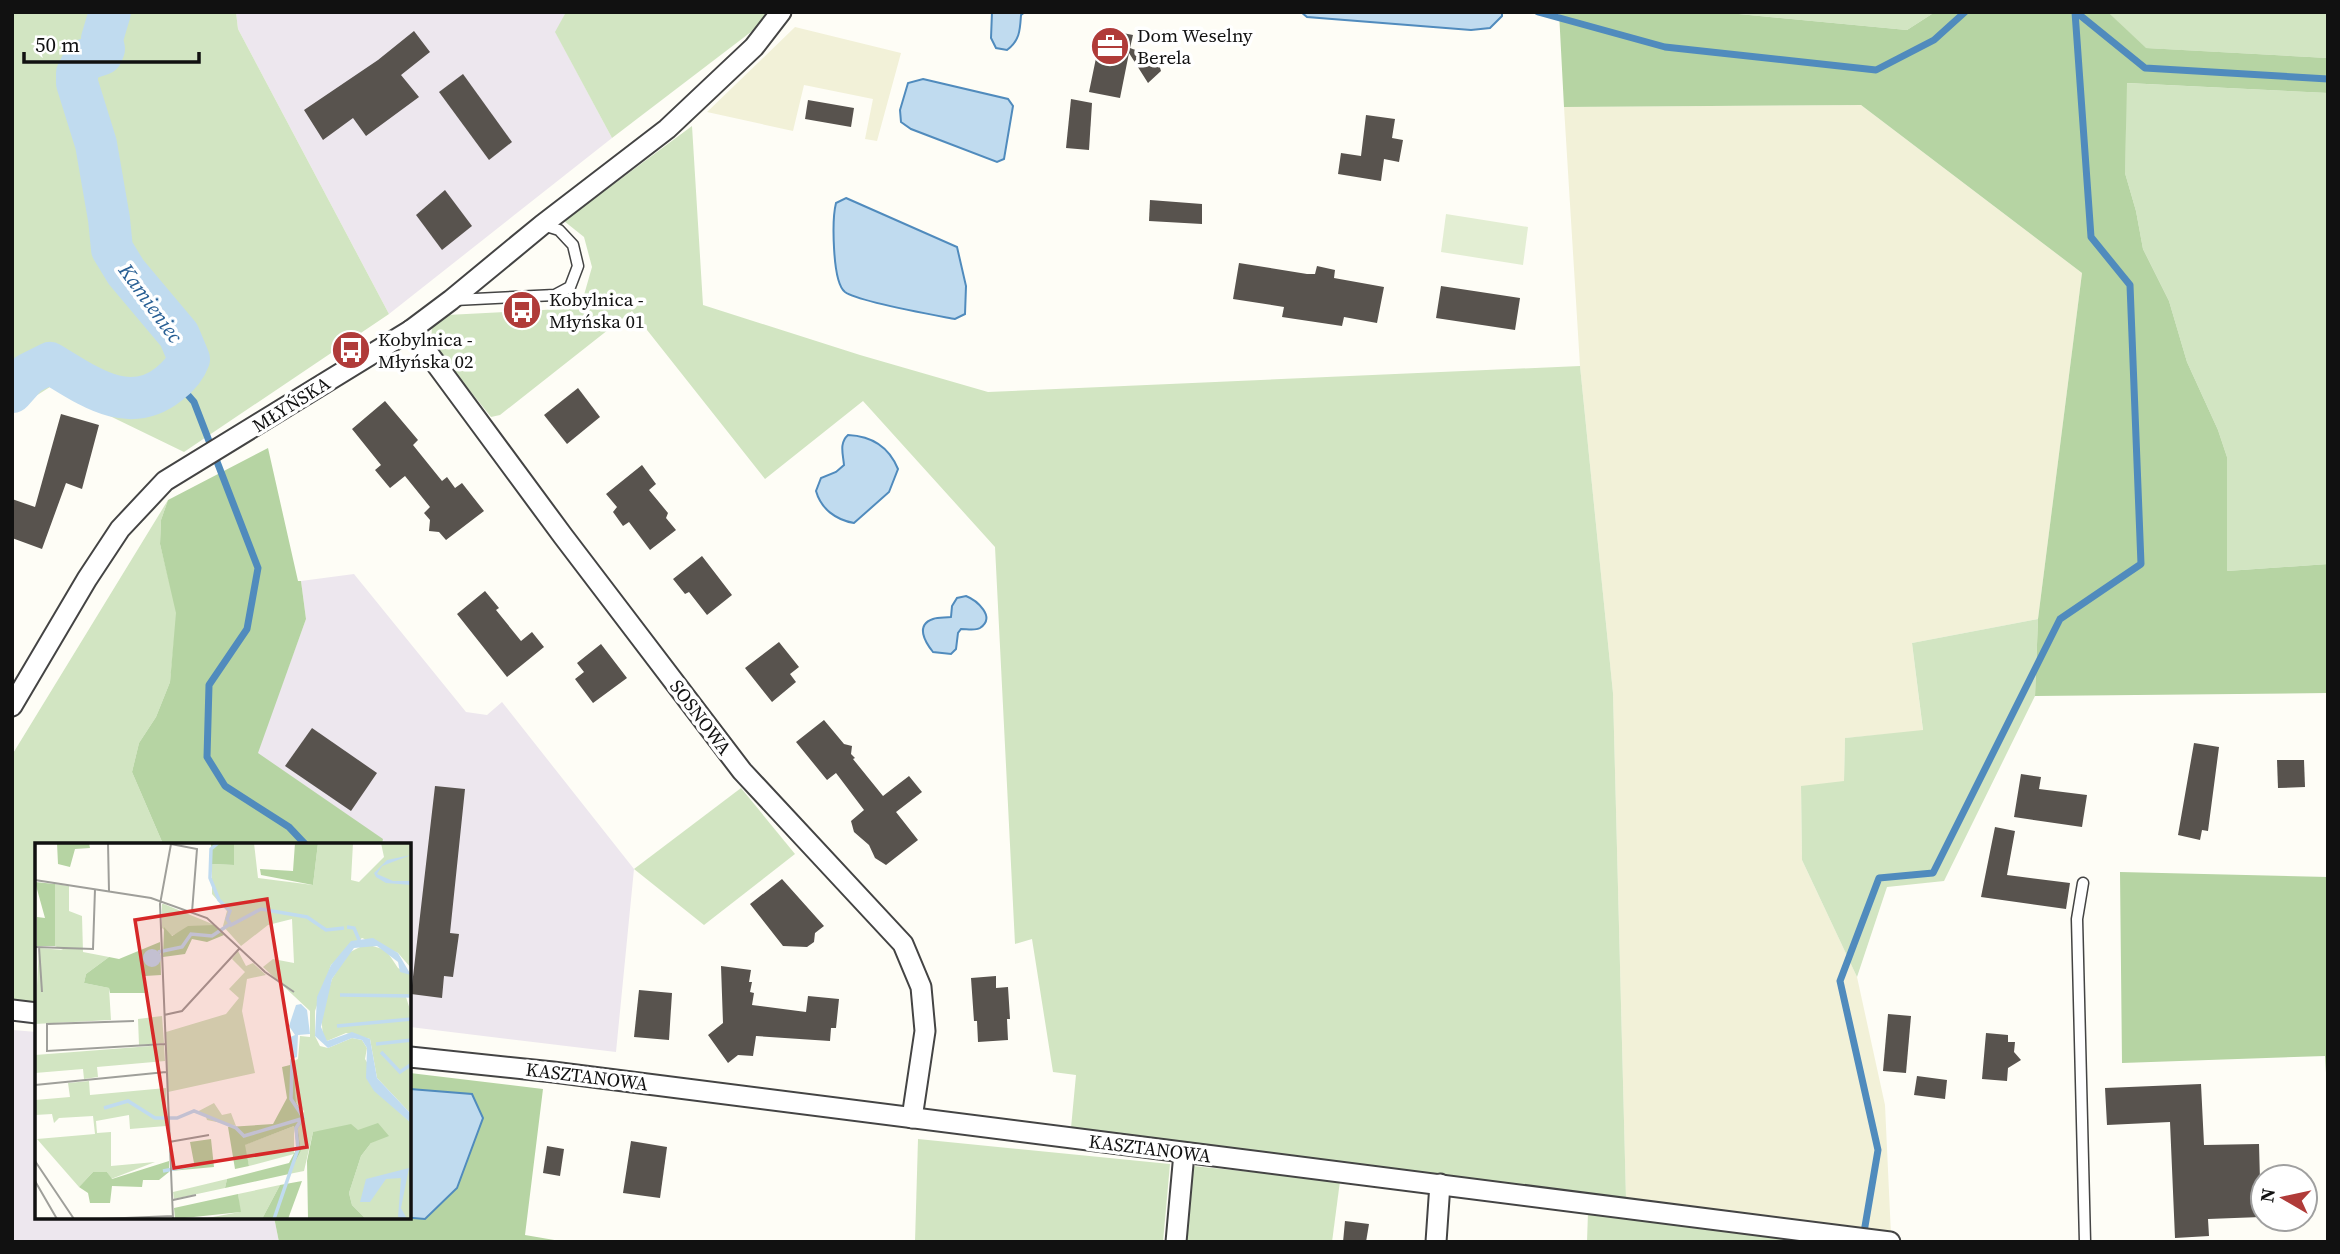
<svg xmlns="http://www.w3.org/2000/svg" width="2340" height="1254" font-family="'Source Serif 4',serif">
	<rect width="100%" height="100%" fill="#fefdf6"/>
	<!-- industrial -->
	<g fill="#ede7ee">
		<polygon points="236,12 566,12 556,33 612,138 389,314 238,29"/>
		<polygon points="354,574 466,712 487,715 502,702 634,869 616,1052 410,1027 410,844 382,844 382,839 257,753 306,619 301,581"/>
		<polygon points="12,1030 37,1032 37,1217 274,1217 279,1242 12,1242"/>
	</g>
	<!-- farmland -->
	<g fill="#f2f1d8">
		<polygon points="795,27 901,53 877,141 865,139 873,99 804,85 793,131 707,112"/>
		<polygon points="1861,105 2082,273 2038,619 1912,643 1923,731 1845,738 1844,782 1801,787 1802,860 1857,977 1885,1105 1891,1235 1626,1199 1613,693 1580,366 1564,107"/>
	</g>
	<!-- green -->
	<g fill="#d2e5c2">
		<polygon points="12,12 236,12 238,29 389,314 184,452 50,387 12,411"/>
		<polygon points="566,12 777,12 612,138 555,32"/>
		<polygon points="1718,12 1935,12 1907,30"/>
		<polygon points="2108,12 2328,12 2328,58 2145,48"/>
		<polygon points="2126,83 2328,93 2328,564 2227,571 2227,457 2218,430 2187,362 2169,301 2143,249 2136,211 2125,173"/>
		<polygon points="692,126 703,305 860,355 988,392 1580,366 1613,693 1626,1199 1071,1128 1076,1075 1053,1072 1032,939 1015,944 995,547 863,401 765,479 632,311 500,415 491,417 431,342 432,327 447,315 561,309 584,295 592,267 584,237 564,221"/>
		<polygon points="168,500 161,520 160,544 177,613 170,682 156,717 139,743 132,772 163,844 37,844 37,1003 12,999 12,755"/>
		<polygon points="2038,619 2035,696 1944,881 1887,887 1857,977 1802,860 1801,786 1844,781 1845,738 1923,730 1912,643"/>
		<polygon points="741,788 795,854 704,925 634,869"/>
		<polygon points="918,1139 1170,1164 1163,1242 915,1242"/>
		<polygon points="1193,1166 1340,1181 1332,1242 1185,1242"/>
		<polygon points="1588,1212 1812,1242 1587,1242"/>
	</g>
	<!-- forest -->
	<g fill="#b6d4a3">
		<polygon points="1559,12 1718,12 1907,30 1935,12 2108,12 2146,48 2328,58 2328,93 2127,83 2125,173 2136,211 2143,249 2169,301 2187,362 2218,430 2227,457 2227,571 2328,564 2328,693 2035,696 2038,619 2082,273 1861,105 1564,107"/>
		<polygon points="268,448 298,581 301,581 306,619 258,753 383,839 382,844 163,844 132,772 139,743 156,717 170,682 176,613 160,544 161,520 168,500"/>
		<polygon points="2120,872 2328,877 2328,1107 2325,1056 2122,1063"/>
		<polygon points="410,1073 543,1089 525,1235 566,1242 279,1242 274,1217 410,1217"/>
	</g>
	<!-- pitch -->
	<polygon fill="#e3eed3" points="1446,214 1528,227 1523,265 1441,252"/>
	<!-- water -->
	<g fill="#c0dbef" stroke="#508bbd" stroke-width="2">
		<path d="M 992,12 L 1025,12 L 1021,15 C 1020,30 1020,40 1007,50 L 996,48 L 991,38 Z"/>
		<polygon points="1301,12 1502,12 1502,16 1490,28 1471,30 1307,17"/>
		<polygon points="923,79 1008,99 1013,106 1004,159 997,162 911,129 901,122 900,110 908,83"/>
		<path d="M 846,198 L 957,247 L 966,286 L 965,314 L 955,319 C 934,315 859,302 845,292 C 832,282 832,219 836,203 Z"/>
		<path d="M 848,435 C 871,436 889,447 898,469 L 889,492 L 854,523 C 836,520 821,509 816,491 L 821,478 L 836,472 L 844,465 C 843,454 839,443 848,435 Z"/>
		<path d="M 966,596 C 976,600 997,617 980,628 C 975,631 967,629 961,629 L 958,633 L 956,649 L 951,654 L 933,652 C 925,642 915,625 933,619 C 939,617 945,618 951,617 L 952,606 L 957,598 Z"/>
		<polygon points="410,1089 472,1094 483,1118 457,1188 425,1219 401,1217 410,1217"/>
	</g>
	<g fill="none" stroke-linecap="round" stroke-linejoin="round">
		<!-- stream -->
		<g stroke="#508bbd" stroke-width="7">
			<polyline points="1538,12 1665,47 1876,70 1934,40 1965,12"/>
			<polyline points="2076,12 2145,68 2328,79"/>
			<polyline points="175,380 194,402 258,568 247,629 209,685 207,757 225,786 289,827 305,844"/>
			<polyline points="1863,1238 1878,1150 1840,981 1879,878 1933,873 2060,619 2141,564 2130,285 2091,237 2075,12"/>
		</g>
		<!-- river -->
		<path stroke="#c0dbef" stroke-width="42" d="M 12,392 L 28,374 L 50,363 C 87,385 128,417 169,384 C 178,377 185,370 189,359 L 179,335 L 126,272 L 112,249 L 109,219 L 96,144 L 77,83 L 77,73 L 84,60 L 102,54 L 104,49 L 102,39 L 110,12"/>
	</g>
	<!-- building -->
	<g fill="#58534e">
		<polygon points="1102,29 1133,35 1130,48 1157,58 1161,71 1148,83 1129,53 1120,98 1089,92"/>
		<polygon points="414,31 430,52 401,75 419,97 366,136 353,118 323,140 304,110 378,60"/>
		<polygon points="463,74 512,142 489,160 439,92"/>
		<polygon points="1071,99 1092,103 1089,150 1066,148"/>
		<polygon points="808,100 854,108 851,127 805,119"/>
		<polygon points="1366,115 1395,119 1392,138 1403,140 1399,162 1384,159 1381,181 1338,174 1341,153 1361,156"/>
		<polygon points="445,190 472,226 442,250 416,215"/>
		<polygon points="1150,200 1202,204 1202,224 1149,221"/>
		<polygon points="1239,263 1307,274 1315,274 1317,266 1335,270 1334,278 1384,287 1377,323 1344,317 1342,326 1282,317 1284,307 1233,299"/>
		<polygon points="1441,286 1520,298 1515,330 1436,318"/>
		<polygon points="578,388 600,417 567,444 544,415"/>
		<polygon points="385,401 418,440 413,445 442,481 447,477 455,488 462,483 484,511 446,540 439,532 429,531 430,520 424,513 430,507 405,476 390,488 375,470 381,465 352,429"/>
		<polygon points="61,414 99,425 82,489 66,483 42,549 12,538 12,499 35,507"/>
		<polygon points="642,465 656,484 649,490 668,513 666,518 676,530 650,550 629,522 623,526 613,512 617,507 606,494"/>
		<polygon points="702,556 732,595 707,615 689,592 685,594 673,579"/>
		<polygon points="485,591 499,608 496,610 521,641 532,632 544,647 507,677 457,614"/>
		<polygon points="779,642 799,667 790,674 796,682 772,702 745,668"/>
		<polygon points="601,644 627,678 593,703 575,679 584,672 577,663"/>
		<polygon points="824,720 844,744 852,746 851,754 855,758 853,759 883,796 909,776 922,792 896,812 918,840 886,865 875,858 869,845 854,832 851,821 864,810 836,773 827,780 796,742"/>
		<polygon points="312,728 377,773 351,811 285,766"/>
		<polygon points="2194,743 2219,747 2208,831 2202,830 2200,840 2178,835"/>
		<polygon points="2277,760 2304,760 2305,787 2278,788"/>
		<polygon points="2021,774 2041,777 2039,789 2087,795 2082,827 2014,817"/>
		<polygon points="435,786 465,789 450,933 459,934 453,977 444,976 442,998 411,994"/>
		<polygon points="1995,827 2015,831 2007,875 2070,883 2066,909 1981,897"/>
		<polygon points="782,879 824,926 815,933 814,942 807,947 783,946 750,904"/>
		<polygon points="721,966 751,970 749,982 752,982 750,992 754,993 752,1005 806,1012 808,996 839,999 836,1028 831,1028 830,1041 756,1036 753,1056 738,1055 728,1063 708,1035 723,1023"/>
		<polygon points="996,976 996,988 1008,987 1010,1019 1007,1019 1008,1040 978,1042 977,1021 974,1021 971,978"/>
		<polygon points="639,990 672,993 669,1040 634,1037"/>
		<polygon points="1888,1014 1911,1016 1906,1073 1883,1071"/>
		<polygon points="1986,1033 2008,1035 2008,1042 2015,1042 2014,1052 2021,1060 2008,1068 2007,1081 1982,1079"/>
		<polygon points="1917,1076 1947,1080 1945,1099 1914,1095"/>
		<polygon points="2201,1084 2204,1145 2259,1144 2261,1217 2208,1219 2209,1236 2175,1238 2170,1122 2107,1125 2105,1088"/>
		<polygon points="631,1141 667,1147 660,1198 623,1193"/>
		<polygon points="547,1146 564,1149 560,1176 543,1173"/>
		<polygon points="1345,1221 1369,1224 1366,1242 1343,1242"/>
	</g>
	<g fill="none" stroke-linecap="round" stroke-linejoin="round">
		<!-- service casing -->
		<g stroke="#444" stroke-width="13">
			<g id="service">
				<polyline points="455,300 555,295 570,287 578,266 573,245 559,230 543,225"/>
				<polyline points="2083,883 2077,919 2085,1242"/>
			</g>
		</g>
		<!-- minor casing -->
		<g stroke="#444" stroke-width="23">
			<g id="minor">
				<polyline points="411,330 563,536 742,771 903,944 921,987 925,1031 912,1118"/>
				<polyline points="12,706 87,579 120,529 165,481 411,330 451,300 542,225 667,129 754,47 781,12"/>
				<polyline points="12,1010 37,1013"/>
				<polyline points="410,1057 553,1072 1890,1242"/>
				<polyline points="1176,1242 1184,1153"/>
				<polyline points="1436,1242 1440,1184"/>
			</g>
		</g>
		<!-- service -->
		<use href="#service" stroke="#fff" stroke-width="10"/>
		<!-- minor -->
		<use href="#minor" stroke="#fff" stroke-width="19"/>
	</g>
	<!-- icons -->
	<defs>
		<g id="office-disc" transform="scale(2.0125)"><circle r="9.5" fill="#b03b39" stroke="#fff"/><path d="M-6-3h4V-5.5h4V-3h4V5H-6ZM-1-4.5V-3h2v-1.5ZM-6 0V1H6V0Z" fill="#fff"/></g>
		<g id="bus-disc" transform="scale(2.0125)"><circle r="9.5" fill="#b03b39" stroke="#fff"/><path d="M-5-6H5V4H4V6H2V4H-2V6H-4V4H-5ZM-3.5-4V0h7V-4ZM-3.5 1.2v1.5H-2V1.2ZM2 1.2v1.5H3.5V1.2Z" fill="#fff"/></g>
	</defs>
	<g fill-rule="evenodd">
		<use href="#office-disc" x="1110" y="46"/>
		<use href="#bus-disc" x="522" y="310"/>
		<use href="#bus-disc" x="351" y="350"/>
	</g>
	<g text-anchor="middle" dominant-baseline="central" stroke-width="7" stroke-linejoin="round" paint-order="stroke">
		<!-- poi labels -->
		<g font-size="19" fill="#111" stroke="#fff" text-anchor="start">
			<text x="1137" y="35">Dom Weselny<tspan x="1137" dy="22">Berela</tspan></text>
			<text x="549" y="299">Kobylnica -<tspan x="549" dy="22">Młyńska 01</tspan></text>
			<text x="378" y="339">Kobylnica -<tspan x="378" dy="22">Młyńska 02</tspan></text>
		</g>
		<!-- street labels -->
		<g font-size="19" fill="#111" stroke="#fff">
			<text transform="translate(291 404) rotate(-32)">MŁYŃSKA</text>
			<text transform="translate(701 717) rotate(53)">SOSNOWA</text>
			<text transform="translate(587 1076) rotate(7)">KASZTANOWA</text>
			<text transform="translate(1150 1148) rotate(7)">KASZTANOWA</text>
		</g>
		<!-- water labels -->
		<g font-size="21" font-style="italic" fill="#285f94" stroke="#fff">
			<text transform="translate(151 303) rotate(54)">Kamieniec</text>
		</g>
	</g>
	<!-- overview -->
	<g transform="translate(35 843)">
		<rect width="376" height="376" fill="#fefdf6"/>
		<path d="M 199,0 L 219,0 L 223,35 L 278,42 L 283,0 L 318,0 L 316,37 L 324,39 L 349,14 L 346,0 L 376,0 L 376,125 L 363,110 L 327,95 L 296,122 L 280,168 L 280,193 L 285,203 L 293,205 L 317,195 L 327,197 L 332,205 L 330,216 L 360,265 L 376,280 L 376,376 L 331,376 L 317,362 L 314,350 L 326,313 L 336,300 L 323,287 L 278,289 L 269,328 L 254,331 L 266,308 L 263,285 L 269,268 L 261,259 L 259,218 L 263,216 L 265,193 L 275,194 L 275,168 L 228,124 L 238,116 L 259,120 L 257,76 L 233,82 L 206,103 L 188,83 L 192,68 L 177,51 L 177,21 L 199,22 ZM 20,41 L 34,43 L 34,68 L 47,73 L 48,109 L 74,114 L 51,131 L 49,140 L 74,145 L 76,177 L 0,181 L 4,105 L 28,107 L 20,103 ZM 127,61 L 129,61 L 182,83 L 156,84 L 136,93 L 127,85 ZM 331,101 L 351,107 L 363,125 L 376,132 L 376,153 L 371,154 L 377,173 L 376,271 L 342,235 L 335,196 L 311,190 L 292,198 L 288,194 L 286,171 L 297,136 L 313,110 ZM 203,108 L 211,123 L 218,120 L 231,132 L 212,136 L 207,168 L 220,230 L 133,249 L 131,189 L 191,171 L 204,155 L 194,146 L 210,129 L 197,116 ZM 127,173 L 129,200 L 104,202 L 103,176 ZM 129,202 L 130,218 L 62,224 L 63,234 L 49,236 L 48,226 L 0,230 L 0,212 ZM 54,238 L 55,252 L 131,245 L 131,283 L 95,286 L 94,272 L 61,278 L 62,290 L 76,289 L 76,323 L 120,319 L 76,336 L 72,329 L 58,329 L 44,344 L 2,296 L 60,291 L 58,273 L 24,275 L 19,280 L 17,271 L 0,272 L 0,257 L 35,254 L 33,240 ZM 179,260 L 187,272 L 196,270 L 201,283 L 172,277 L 170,271 L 160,270 ZM 259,283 L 259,311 L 214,323 L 209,302 ZM 192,336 L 190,345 L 139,356 L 138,349 ZM 245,342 L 227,376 L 167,376 L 205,369 L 203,351 Z" fill="#d2e5c2"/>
		<path d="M 22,0 L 54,0 L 55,5 L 40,6 L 35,24 L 23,21 ZM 176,0 L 199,0 L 199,22 L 177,21 ZM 260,0 L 283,0 L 278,42 L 226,32 L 225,26 L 258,28 ZM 0,39 L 20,41 L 20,103 L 2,103 L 2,74 L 10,75 ZM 180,82 L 189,92 L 172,99 L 157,96 L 150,111 L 128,114 L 129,84 L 137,93 L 153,83 ZM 125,99 L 126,132 L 110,133 L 110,150 L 75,150 L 74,145 L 49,140 L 51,131 L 74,114 L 84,116 ZM 259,221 L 261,259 L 270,275 L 263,285 L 266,308 L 254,331 L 190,345 L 192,336 L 254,320 L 262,305 L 259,283 L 210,302 L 214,323 L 200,326 L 193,284 L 238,281 L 252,255 L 247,224 ZM 343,280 L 354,293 L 336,300 L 326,313 L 314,350 L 317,362 L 331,376 L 273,375 L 272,318 L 278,289 L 316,281 L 323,287 ZM 176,296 L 179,324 L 136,328 L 159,320 L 155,299 ZM 134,318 L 134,329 L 124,337 L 108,337 L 107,344 L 77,343 L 75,360 L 55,360 L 53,350 L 44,344 L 58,329 L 72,329 L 77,336 ZM 267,338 L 253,376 L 227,376 L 245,342 ZM 203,351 L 206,369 L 140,376 L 139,365 Z" fill="#b6d4a3"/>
		<path d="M 376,12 L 347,23 L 342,31 L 358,38 L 376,38 L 376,42 L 351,40 L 341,34 L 339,30 L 352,17 ZM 338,95 L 363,110 L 376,132 L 365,129 L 363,119 L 342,103 L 319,105 L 297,136 L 286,184 L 292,198 L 317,189 L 335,196 L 342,235 L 376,271 L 376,280 L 339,248 L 331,235 L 332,205 L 327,197 L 317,195 L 293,205 L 280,193 L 282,154 L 296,122 L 316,98 ZM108 115a9 9 0 1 1 18 0a9 9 0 1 1-18 0ZM 266,161 L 272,167 L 275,191 L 263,192 L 262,214 L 256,216 L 253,195 L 260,192 L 254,183 L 261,162 ZM 374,325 L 366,365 L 372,376 L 363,374 L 366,335 L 351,336 L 335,359 L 325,359 L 331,336 Z" fill="#c0dbef"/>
		<path fill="none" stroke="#c0dbef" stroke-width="3.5" d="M 183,0 L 176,6 L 175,35 L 184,57 L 195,68 L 192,76 L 196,82 L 226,66 L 272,74 L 291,87 L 309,85M 312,84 L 319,85 L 325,99M 123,109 L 147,104 L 156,91 L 177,93 L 195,81M 305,152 L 377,153M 302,183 L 377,176M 341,201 L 377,197M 346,209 L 365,229 L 377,221M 69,265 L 93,258 L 120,275 L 142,275 L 159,268 L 201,285 L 209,293 L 266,276M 128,328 L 159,322M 239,376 L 263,306 L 261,285 L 268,274 L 256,256 L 257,216"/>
		<path fill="none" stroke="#9f9f9a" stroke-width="2" d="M 73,0 L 74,48M 0,37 L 116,55 L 172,75 L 230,129 L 259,149M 0,104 L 58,106 L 60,46M 4,104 L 7,149M 129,172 L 147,168 L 204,106M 99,178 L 12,181 L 12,208 L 130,201M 0,242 L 131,229M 134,299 L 174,292M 0,318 L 39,376M 0,338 L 22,376M 138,357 L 161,352M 66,376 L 138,373M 138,376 L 125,61 L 136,1 L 162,6 L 157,69"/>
		<path fill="#d62828" fill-opacity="0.15" stroke="#d62828" stroke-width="3.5" d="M 232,56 L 272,304 L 139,325 L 100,77 Z"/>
		<rect width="376" height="376" fill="none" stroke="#111" stroke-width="3.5"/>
	</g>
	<!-- border -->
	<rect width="2340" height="1254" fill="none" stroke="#111111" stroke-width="28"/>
	<!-- north arrow -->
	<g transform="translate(2284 1198) rotate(279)"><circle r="33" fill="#ffffff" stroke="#a0a0a0" stroke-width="2"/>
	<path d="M0-5L12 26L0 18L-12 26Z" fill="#b03b39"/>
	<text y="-10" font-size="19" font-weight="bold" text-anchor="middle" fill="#111111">N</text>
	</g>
	<!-- scale -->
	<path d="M24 52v10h175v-10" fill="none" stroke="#111111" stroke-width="3.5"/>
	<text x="35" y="52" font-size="21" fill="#111111" stroke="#ffffff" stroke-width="5" paint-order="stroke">50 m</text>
</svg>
